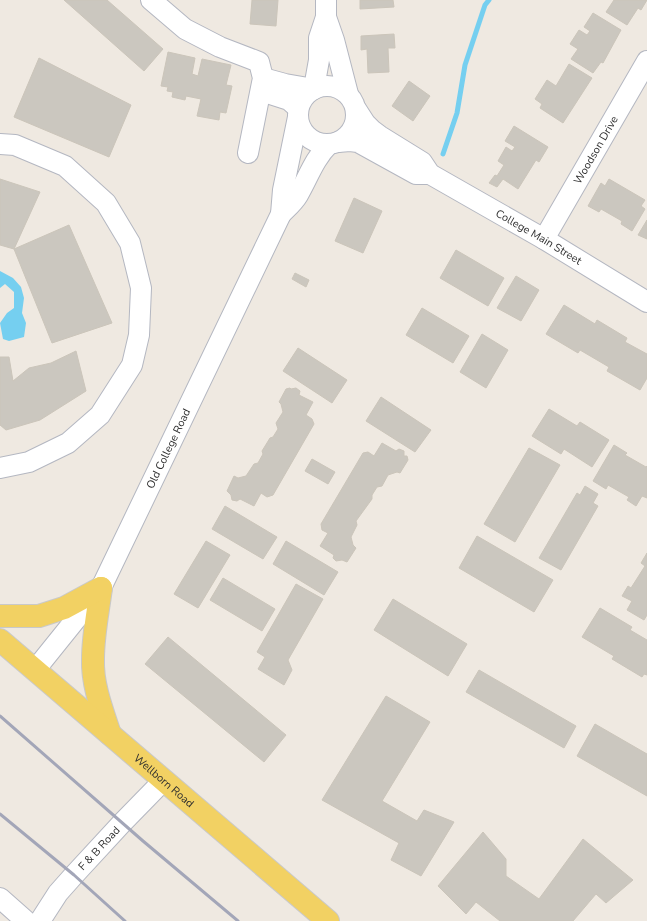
<svg xmlns="http://www.w3.org/2000/svg" width="647" height="921" font-family="'Nunito Sans',sans-serif">
	<rect width="100%" height="100%" fill="#efe9e1"/>
	<!-- water -->
	<polygon fill="#75cff0" points="0,271 13,278 21,287 24,298 22,313 26,323 24,337 9,341 3,339 0,323 7,313 14,308 14,292 5,284 0,288"/>
	<g fill="none" stroke-linecap="round" stroke-linejoin="round">
		<!-- stream -->
		<polyline stroke="#75cff0" stroke-width="5" points="443,154 457,113 465,65 485,5 489,0"/>
	</g>
	<!-- building -->
	<g fill="#cbc7bf" stroke="#cbc5ba">
		<polygon points="64,0 107,0 163,49 144,71"/>
		<polygon points="252,0 278,0 276,26 250,24"/>
		<polygon points="360,0 393,0 394,7 360,9"/>
		<polygon points="614,0 647,0 641,10 638,8 627,25 606,12"/>
		<polygon points="593,13 621,30 603,63 601,62 593,73 571,59 578,49 570,44 579,30 587,35 590,31 584,27"/>
		<polygon points="394,34 395,48 388,48 389,72 368,73 367,49 361,50 361,36"/>
		<polygon points="168,52 195,58 192,74 198,76 202,59 231,65 226,85 232,86 226,113 220,112 219,120 197,116 201,99 186,96 185,100 172,97 173,92 167,91 168,87 161,86"/>
		<polygon points="39,58 131,105 109,157 14,117"/>
		<polygon points="569,64 592,78 563,123 540,108 542,104 535,99 547,80 556,86"/>
		<polygon points="409,81 430,96 413,121 392,106"/>
		<polygon points="514,126 548,147 539,162 536,160 518,189 503,179 497,187 489,183 495,175 497,176 504,165 498,161 506,147 512,151 515,147 505,141"/>
		<polygon points="0,179 40,192 14,249 0,245"/>
		<polygon points="609,179 645,200 641,206 645,209 632,231 621,224 622,221 601,209 599,212 588,206 601,183 605,186"/>
		<polygon points="354,198 382,211 363,253 335,241"/>
		<polygon points="647,220 647,239 638,235"/>
		<polygon points="69,225 112,323 52,343 14,249"/>
		<polygon points="456,250 504,278 488,306 440,278"/>
		<polygon points="295,273 309,280 306,287 292,279"/>
		<polygon points="516,276 539,290 521,321 497,308"/>
		<polygon points="564,305 595,324 597,320 627,338 625,342 647,354 647,378 640,390 607,371 609,367 580,350 578,353 546,334"/>
		<polygon points="422,308 469,336 453,363 406,335"/>
		<polygon points="482,334 508,350 486,388 460,372"/>
		<polygon points="298,348 347,380 332,403 283,371"/>
		<polygon points="76,351 86,391 40,420 6,430 0,425 0,357 9,357 13,381 29,368 51,363"/>
		<polygon points="290,388 291,389 296,388 300,391 299,395 313,402 306,415 312,419 314,424 273,495 267,497 261,493 254,506 240,499 237,501 232,500 231,495 227,491 234,476 238,478 246,476 254,464 258,463 263,454 262,451 270,438 273,437 278,429 276,423 283,412 281,404 279,402 286,389"/>
		<polygon points="381,397 431,430 415,452 366,421"/>
		<polygon points="549,409 577,426 580,422 609,440 592,467 564,449 561,454 532,436"/>
		<polygon points="382,443 396,451 399,449 404,451 404,456 407,456 408,460 400,473 397,472 388,475 382,486 377,487 372,495 372,499 356,521 357,525 351,537 353,545 356,548 347,562 342,560 336,561 333,558 334,555 320,546 328,533 322,530 321,524 363,453 368,452 374,456"/>
		<polygon points="614,445 627,453 625,455 646,467 647,466 647,498 642,496 636,506 627,500 629,497 608,485 606,489 593,481"/>
		<polygon points="529,448 560,465 515,542 484,524"/>
		<polygon points="312,459 335,472 328,484 305,471"/>
		<polygon points="585,486 598,494 593,503 598,506 561,570 539,558 577,493 580,495"/>
		<polygon points="225,506 277,537 263,559 212,529"/>
		<polygon points="477,536 553,580 534,612 459,568"/>
		<polygon points="206,541 230,555 198,608 174,594"/>
		<polygon points="286,541 338,572 324,595 273,564"/>
		<polygon points="647,553 647,615 644,620 627,610 632,601 622,596 628,586 631,588 645,566 641,563"/>
		<polygon points="223,578 275,609 262,631 210,600"/>
		<polygon points="296,584 323,599 288,660 292,670 284,685 258,669 265,657 257,652"/>
		<polygon points="393,599 467,644 448,676 374,630"/>
		<polygon points="600,608 632,627 630,630 647,640 647,675 644,674 642,677 612,659 614,656 582,637"/>
		<polygon points="168,637 286,735 264,762 145,664"/>
		<polygon points="479,670 576,726 564,748 466,692"/>
		<polygon points="386,696 430,722 382,801 417,821 424,810 454,822 421,876 391,860 399,843 322,800"/>
		<polygon points="595,724 647,754 647,796 577,756"/>
		<polygon points="483,832 506,859 506,876 539,899 583,839 633,880 606,903 596,894 573,921 500,921 476,902 466,914 438,886"/>
	</g>
	<g fill="none" stroke-linecap="round" stroke-linejoin="round">
		<!-- minor casing -->
		<g stroke="#b4b7c1" stroke-width="22">
			<g id="minor">
				<polyline points="151,0 185,29 220,47 259,62 263,78 248,153"/>
				<polyline points="326,17 334,40 348,94"/>
				<polyline points="263,78 285,84 314,89"/>
				<circle cx="327" cy="115" r="29"/>
				<polyline points="314,88 319,60 319,38 326,17 326,0"/>
				<polyline points="261,91 289,100 298,108"/>
				<path id="s1" d="M 356,109 L 365,123 L 372,130 L 380,136 L 422,162 L 430,174 L 544,239 L 647,302"/>
				<polyline points="338,142 350,141 358,142 416,174 430,174"/>
				<polyline points="0,144 15,145 65,166 106,203 130,243 141,288 139,335 132,365 100,415 68,443 29,462 0,468"/>
				<polyline points="281,214 283,190 298,117"/>
				<path id="s2" d="M 544,239 L 647,61"/>
				<path id="s3" d="M 35,670 L 101,588 L 281,214 C 287,208 294,202 298,195 C 308,178 314,159 329,144"/>
				<polyline points="0,898 26,921"/>
				<path id="s4" d="M 40,921 L 58,893 L 74,875 L 122,823 L 164,780"/>
			</g>
		</g>
		<!-- major casing -->
		<g stroke="#c9c9c9" stroke-width="24">
			<g id="major">
				<path d="M 101,588 C 98,612 93,635 93,659 C 92,684 102,710 110,734"/>
				<polyline points="0,616 39,616 64,608 101,588"/>
				<path id="s5" d="M 0,640 L 328,921"/>
			</g>
		</g>
		<!-- minor -->
		<use href="#minor" stroke="#fff" stroke-width="20"/>
		<!-- major -->
		<use href="#major" stroke="#f2d163" stroke-width="22"/>
		<!-- rail -->
		<g stroke="#a3a6b8" stroke-width="3">
			<polyline points="0,716 143,841 238,921"/>
			<polyline points="0,814 74,875 125,921"/>
		</g>
	</g>
	<g text-anchor="middle" dominant-baseline="central" stroke-width="4" stroke-linejoin="round" paint-order="stroke">
		<!-- street labels -->
		<g font-size="11" fill="#2e2e2e" stroke="#fff">
			<text stroke="none"><textPath href="#s2" startOffset="103">Woodson Drive</textPath></text>
			<text stroke="none"><textPath href="#s1" startOffset="226">College Main Street</textPath></text>
			<text stroke="none"><textPath href="#s3" startOffset="260">Old College Road</textPath></text>
			<text stroke="none"><textPath href="#s5" startOffset="216">Wellborn Road</textPath></text>
			<text stroke="none"><textPath href="#s4" startOffset="94">F &amp; B Road</textPath></text>
		</g>
	</g>
</svg>
